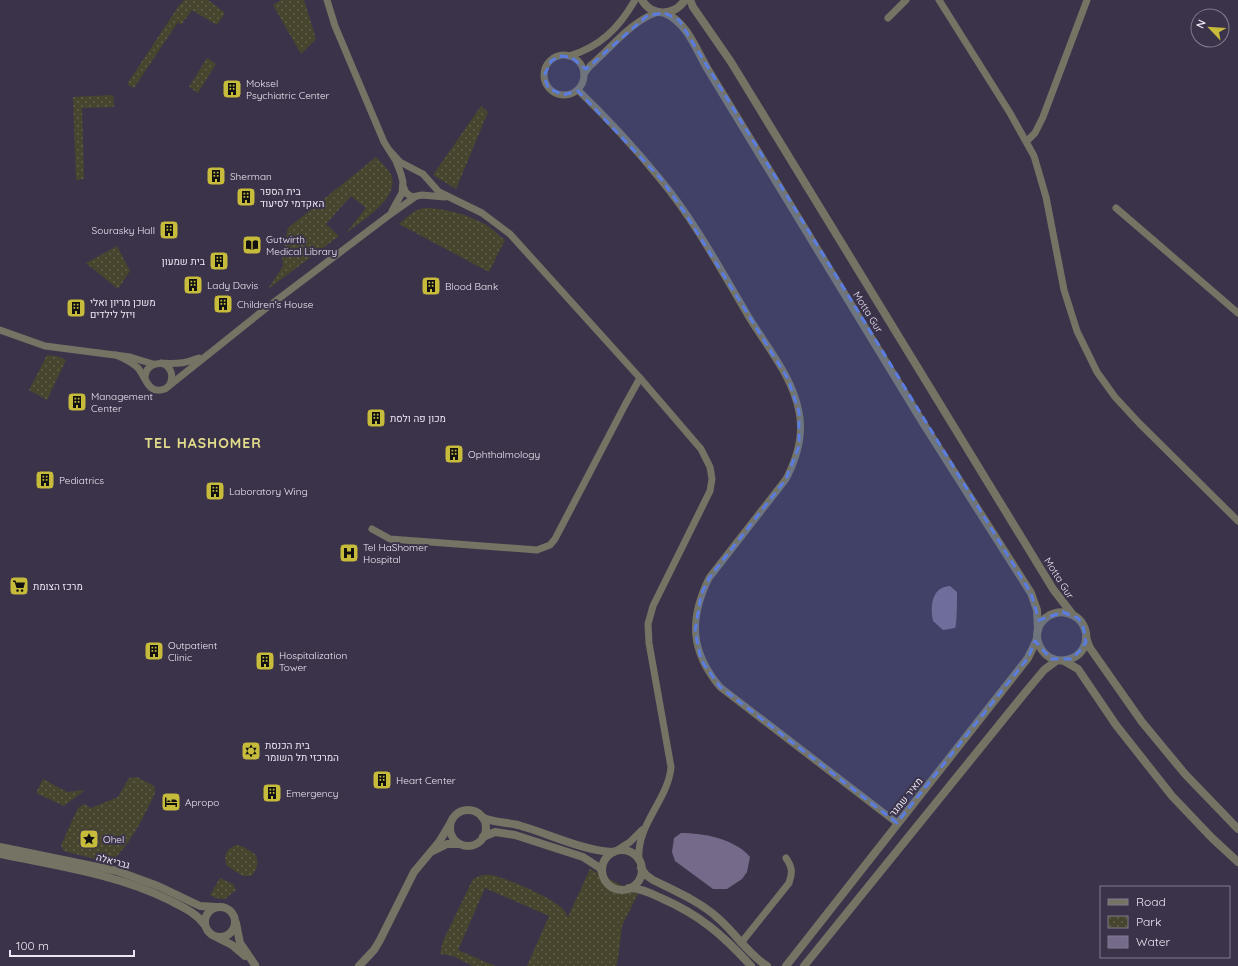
<svg xmlns="http://www.w3.org/2000/svg" width="1238" height="966" font-family="Quicksand,Heebo,sans-serif">
	<defs>
		<pattern id="park-dots" width="8" height="8" patternUnits="userSpaceOnUse"><rect width="8" height="8" fill="#47452d"/><path d="M2 2h.1M6 6h.1" fill="none" stroke="#62604c" stroke-width="1.8" stroke-linecap="round"/></pattern>
	</defs>
	<rect width="100%" height="100%" fill="#3b3349"/>
	<!-- park -->
	<g fill="url(#park-dots)">
		<polygon points="185,0 208,0 225,13 217,25 192,10 181,25 178,22 134,88 127,84 180,4"/>
		<polygon points="281,0 304,0 316,39 301,54 273,5"/>
		<polygon points="207,58 216,64 198,93 189,87"/>
		<polygon points="113,95 114,107 82,108 84,179 76,180 73,97"/>
		<polygon points="481,106 488,112 456,189 433,175"/>
		<path d="M 376,157 C 381,163 390,170 392,177 C 398,200 361,221 346,233 L 366,208 L 351,196 L 326,224 L 339,236 L 268,289 L 283,266 L 282,255 L 288,228 Z"/>
		<path d="M 423,208 C 444,208 466,214 485,224 C 492,228 498,235 505,240 L 489,272 L 399,224 L 413,212 Z"/>
		<polygon points="117,246 130,271 118,289 86,263"/>
		<polygon points="47,355 57,356 66,360 47,400 29,390"/>
		<path d="M 137,777 L 154,786 L 155,793 C 143,818 131,844 110,863 L 64,851 L 61,845 L 78,808 L 84,804 L 91,808 L 118,797 L 129,778 Z"/>
		<polygon points="43,779 67,792 85,790 64,806 36,793"/>
		<path d="M 236,845 L 244,847 L 256,855 C 259,863 257,870 251,876 L 243,876 L 227,866 C 223,856 226,849 236,845 Z"/>
		<path d="M 590,869 L 638,894 L 622,926 L 618,959 L 616,966 L 527,966 L 549,916 L 485,888 L 458,950 L 495,966 L 473,966 L 453,956 L 440,954 L 443,941 L 473,879 C 479,876 483,874 490,875 C 503,876 555,899 563,909 C 565,911 567,915 568,917 Z"/>
		<polygon points="220,878 233,884 236,890 225,899 216,898 210,895"/>
	</g>
	<!-- water -->
	<g fill="#756a89">
		<path d="M 950,586 L 957,592 C 957,597 957,625 955,628 L 943,630 L 933,621 C 930,607 931,587 950,586 Z"/>
		<path d="M 681,833 C 704,833 735,839 750,857 L 747,872 L 742,879 L 727,889 L 713,889 L 675,861 L 672,852 L 674,838 Z"/>
	</g>
	<g fill="none" stroke-linecap="round" stroke-linejoin="round">
		<!-- minor -->
		<g stroke="#747364" stroke-width="7">
			<polyline points="327,0 335,26 384,142 396,161 401,174 403,182 402,193 392,211"/>
			<polyline points="939,0 1010,113 1034,156 1046,197 1064,290 1077,331 1097,372 1115,397 1139,423 1238,521"/>
			<polyline points="888,18 906,0"/>
			<circle cx="564" cy="75" r="20"/>
			<path d="M 569,56 C 600,47 619,28 635,0"/>
			<path d="M 584,74 L 590,66 C 611,48 631,21 658,12"/>
			<path d="M 578,90 C 607,118 635,148 660,179 C 695,221 722,272 750,319 C 768,348 793,378 799,412 C 804,436 797,458 786,479 L 709,578 C 689,619 690,651 720,687 L 897,823"/>
			<polyline points="1027,141 1035,133 1043,117 1087,0"/>
			<path d="M 391,152 L 400,162 L 423,174 L 439,192 L 482,213 L 510,234 L 640,378 L 701,449 L 710,467 L 712,479 L 710,491 L 653,606 L 648,624 L 649,643 L 671,767 C 668,801 636,824 639,860"/>
			<polyline points="403,186 406,193 412,197 422,195 445,197"/>
			<polyline points="1116,208 1238,313"/>
			<polyline points="0,330 45,346 130,357 153,364"/>
			<path d="M 116,355 C 125,359 132,362 138,368 C 147,379 148,395 165,389 L 265,309 L 388,216 L 415,197"/>
			<path d="M 162,363 C 171,367 174,375 170,384"/>
			<path d="M 145,378 C 146,358 166,365 180,363 C 187,363 192,360 199,358"/>
			<polyline points="372,529 390,539 537,550 550,545 555,539 625,405 640,378"/>
			<polyline points="616,851 630,842 642,830"/>
			<path d="M 741,943 L 789,883 C 793,872 792,867 786,858"/>
		</g>
		<!-- tertiary -->
		<g stroke="#747364" stroke-width="8">
			<path d="M 642,0 C 652,17 674,16 685,0"/>
			<polyline points="690,0 693,7 731,62 1053,589 1073,615"/>
			<path d="M 665,13 C 687,23 695,47 707,68 L 923,423 L 1031,593 L 1037,610 L 1038,630"/>
			<polyline points="1086,638 1090,648 1142,722 1185,774 1238,829"/>
			<polyline points="1064,661 1078,669 1116,725 1172,796 1212,838 1238,862"/>
			<circle cx="468" cy="828" r="18"/>
			<path d="M 482,817 C 493,823 506,822 518,825 C 547,833 584,851 613,852"/>
			<polyline points="483,837 495,832 515,835 583,857 600,868 602,872"/>
			<polyline points="0,847 117,871 158,886 200,906 216,907"/>
			<circle cx="622" cy="870" r="20"/>
			<polyline points="433,851 447,844 459,844"/>
			<path d="M 0,854 C 57,866 116,874 169,900 C 182,907 195,912 204,924"/>
			<path d="M 641,868 L 646,875 L 653,880 C 675,891 701,902 719,919 C 736,934 748,954 767,966"/>
			<path d="M 629,888 C 640,888 651,893 661,898 C 700,915 723,935 751,966"/>
			<circle cx="220" cy="922" r="15"/>
			<polyline points="236,923 240,943 255,965"/>
			<polyline points="218,938 232,945 245,956"/>
			<polyline points="359,966 374,950 380,940 414,872 439,842 450,824"/>
			<path d="M 786,966 L 1028,658 C 1031,651 1035,645 1037,638 C 1037,635 1037,632 1038,629 C 1042,617 1055,610 1067,613 C 1076,615 1082,621 1085,629 C 1095,661 1045,676 1037,638"/>
			<polyline points="804,966 1024,694 1044,670 1056,661"/>
		</g>
	</g>
	<!-- marked area -->
	<path fill="#5b7ce0" fill-opacity="0.2" stroke="#5b7ce0" stroke-width="3" stroke-dasharray="8 5" stroke-linejoin="round" d="M 665,13 L 679,20 L 1031,593 L 1039,620 L 1063,612 L 1078,618 L 1083,625 L 1086,642 L 1082,649 L 1071,659 L 1051,659 L 1035,641 L 1028,658 L 897,823 L 720,687 L 701,660 L 695,631 L 701,595 L 709,578 L 786,479 L 799,446 L 799,412 L 788,379 L 685,213 L 661,179 L 578,91 L 563,95 L 548,88 L 544,76 L 551,61 L 560,56 L 571,57 L 586,69 L 648,15 Z"/>
	<!-- icons -->
	<defs>
		<g id="building-square" transform="scale(1)"><rect x="-9" y="-9" width="18" height="18" rx="4" fill="#c7bb3c" stroke="#3b3349"/><path d="M-4-6H4V6H1V3H-1V6H-4ZM-2.5-4.3h1.7v1.8h-1.7ZM.8-4.3h1.7v1.8H.8ZM-2.5-1h1.7V.8h-1.7ZM.8-1h1.7V.8H.8Z" fill="#111"/></g>
		<g id="library-square" transform="scale(1)"><rect x="-9" y="-9" width="18" height="18" rx="4" fill="#c7bb3c" stroke="#3b3349"/><path d="M-6-4Q-3-5.5-.7-3.5V5Q-3 3-6 4ZM6-4Q3-5.5 .7-3.5V5Q3 3 6 4Z" fill="#111"/></g>
		<g id="hospital-square" transform="scale(1)"><rect x="-9" y="-9" width="18" height="18" rx="4" fill="#c7bb3c" stroke="#3b3349"/><path d="M-5-5h3v3.5h4V-5h3V5h-3V1.5h-4V5h-3Z" fill="#111"/></g>
		<g id="supermarket-square" transform="scale(1)"><rect x="-9" y="-9" width="18" height="18" rx="4" fill="#c7bb3c" stroke="#3b3349"/><path d="M-6-5.5h2.5l.6 2H6L4.5 2H-2.5L-4.4-4H-6ZM-1.5 3.2a1.3 1.3 0 1 0 .1 0ZM3 3.2a1.3 1.3 0 1 0 .1 0Z" fill="#111"/></g>
		<g id="synagogue-square" transform="scale(1)"><rect x="-9" y="-9" width="18" height="18" rx="4" fill="#c7bb3c" stroke="#3b3349"/><path d="M0-6.5L5.6 3.2H-5.6ZM0 6.5L5.6-3.2H-5.6Z" fill="#111"/></g>
		<g id="hotel-square" transform="scale(1)"><rect x="-9" y="-9" width="18" height="18" rx="4" fill="#c7bb3c" stroke="#3b3349"/><path d="M-6-4.5h1.5V1H6V5H4.5V3h-9V5H-6ZM-4 0a1.8 1.8 0 1 1 3.6 0ZM.5 0V-2.5h3Q6-2.5 6 0Z" fill="#111"/></g>
		<g id="sight-square" transform="scale(1)"><rect x="-9" y="-9" width="18" height="18" rx="4" fill="#c7bb3c" stroke="#3b3349"/><path d="M0-6L1.8-2.2L6-1.7L2.9 1.2L3.7 5.4L0 3.3L-3.7 5.4L-2.9 1.2L-6-1.7L-1.8-2.2Z" fill="#111"/></g>
	</defs>
	<g fill-rule="evenodd">
		<use href="#building-square" x="232" y="89"/>
		<use href="#building-square" x="216" y="176"/>
		<use href="#building-square" x="246" y="197"/>
		<use href="#building-square" x="169" y="230"/>
		<use href="#library-square" x="252" y="245"/>
		<use href="#building-square" x="219" y="261"/>
		<use href="#building-square" x="193" y="285"/>
		<use href="#building-square" x="431" y="286"/>
		<use href="#building-square" x="223" y="304"/>
		<use href="#building-square" x="76" y="308"/>
		<use href="#building-square" x="77" y="402"/>
		<use href="#building-square" x="376" y="418"/>
		<use href="#building-square" x="454" y="454"/>
		<use href="#building-square" x="45" y="480"/>
		<use href="#building-square" x="215" y="491"/>
		<use href="#hospital-square" x="349" y="553"/>
		<use href="#supermarket-square" x="19" y="586"/>
		<use href="#building-square" x="154" y="651"/>
		<use href="#building-square" x="265" y="661"/>
		<use href="#synagogue-square" x="251" y="751"/>
		<use href="#building-square" x="382" y="780"/>
		<use href="#building-square" x="272" y="793"/>
		<use href="#hotel-square" x="171" y="802"/>
		<use href="#sight-square" x="89" y="839"/>
	</g>
	<g text-anchor="middle" dominant-baseline="central" stroke-width="4" stroke-linejoin="round" paint-order="stroke">
		<!-- poi labels -->
		<g font-size="10" fill="#ebe6f4" stroke="#3b3349" text-anchor="start">
			<text x="246" y="83">Moksel<tspan x="246" dy="12">Psychiatric Center</tspan></text>
			<text x="230" y="176">Sherman</text>
			<text x="260" y="191">בית הספר<tspan x="260" dy="12">האקדמי לסיעוד</tspan></text>
			<text x="155" y="230" text-anchor="end">Sourasky Hall</text>
			<text x="266" y="239">Gutwirth<tspan x="266" dy="12">Medical Library</tspan></text>
			<text x="205" y="261" text-anchor="end">בית שמעון</text>
			<text x="207" y="285">Lady Davis</text>
			<text x="445" y="286">Blood Bank</text>
			<text x="90" y="302">משכן מריון ואלי<tspan x="90" dy="12">ויזל לילדים</tspan></text>
			<text x="237" y="304">Children's House</text>
			<text x="91" y="396">Management<tspan x="91" dy="12">Center</tspan></text>
			<text x="390" y="418">מכון פה ולסת</text>
			<text x="468" y="454">Ophthalmology</text>
			<text x="59" y="480">Pediatrics</text>
			<text x="229" y="491">Laboratory Wing</text>
			<text x="363" y="547">Tel HaShomer<tspan x="363" dy="12">Hospital</tspan></text>
			<text x="33" y="586">מרכז הצומת</text>
			<text x="168" y="645">Outpatient<tspan x="168" dy="12">Clinic</tspan></text>
			<text x="279" y="655">Hospitalization<tspan x="279" dy="12">Tower</tspan></text>
			<text x="265" y="745">בית הכנסת<tspan x="265" dy="12">המרכזי תל השומר</tspan></text>
			<text x="396" y="780">Heart Center</text>
			<text x="286" y="793">Emergency</text>
			<text x="185" y="802">Apropo</text>
			<text x="103" y="839">Ohel</text>
		</g>
		<!-- street labels -->
		<g font-size="10" fill="#ebe6f4" stroke="#3b3349">
			<text transform="translate(868 312) rotate(58)">Motta Gur</text>
			<text transform="translate(1059 578) rotate(58)">Motta Gur</text>
			<text transform="translate(906 797) rotate(-51)">מאיר שמגר</text>
			<text transform="translate(113 861) rotate(15)">גבריאלה</text>
		</g>
		<!-- district labels -->
		<g font-size="14" font-weight="bold" letter-spacing="1" fill="#e1db8c" stroke="#3b3349">
			<text x="203" y="443">TEL HASHOMER</text>
		</g>
	</g>
	<!-- legend -->
	<rect x="1100" y="886" width="130" height="72" fill="#3b3349" stroke="#817b8d"/>
	<rect x="1108" y="899" width="20" height="6" fill="#747364" stroke="#817b8d"/>
	<text x="1136" y="906" font-size="12" fill="#ebe6f4">Road</text>
	<rect x="1108" y="916" width="20" height="12" fill="url(#park-dots)" stroke="#817b8d"/>
	<text x="1136" y="926" font-size="12" fill="#ebe6f4">Park</text>
	<rect x="1108" y="936" width="20" height="12" fill="#756a89" stroke="#817b8d"/>
	<text x="1136" y="946" font-size="12" fill="#ebe6f4">Water</text>
	<!-- north arrow -->
	<g transform="translate(1210 28) rotate(295)"><circle r="19" fill="#3b3349" stroke="#817b8d"/>
	<path d="M0-3L7 15L0 10L-7 15Z" fill="#c7bb3c"/>
	<text y="-6" font-size="11" font-weight="bold" text-anchor="middle" fill="#ebe6f4">N</text>
	</g>
	<!-- scale -->
	<path d="M10 950v6h124v-6" fill="none" stroke="#ebe6f4" stroke-width="2"/>
	<text x="16" y="950" font-size="12" fill="#ebe6f4" stroke="#3b3349" stroke-width="3" paint-order="stroke">100 m</text>
</svg>
